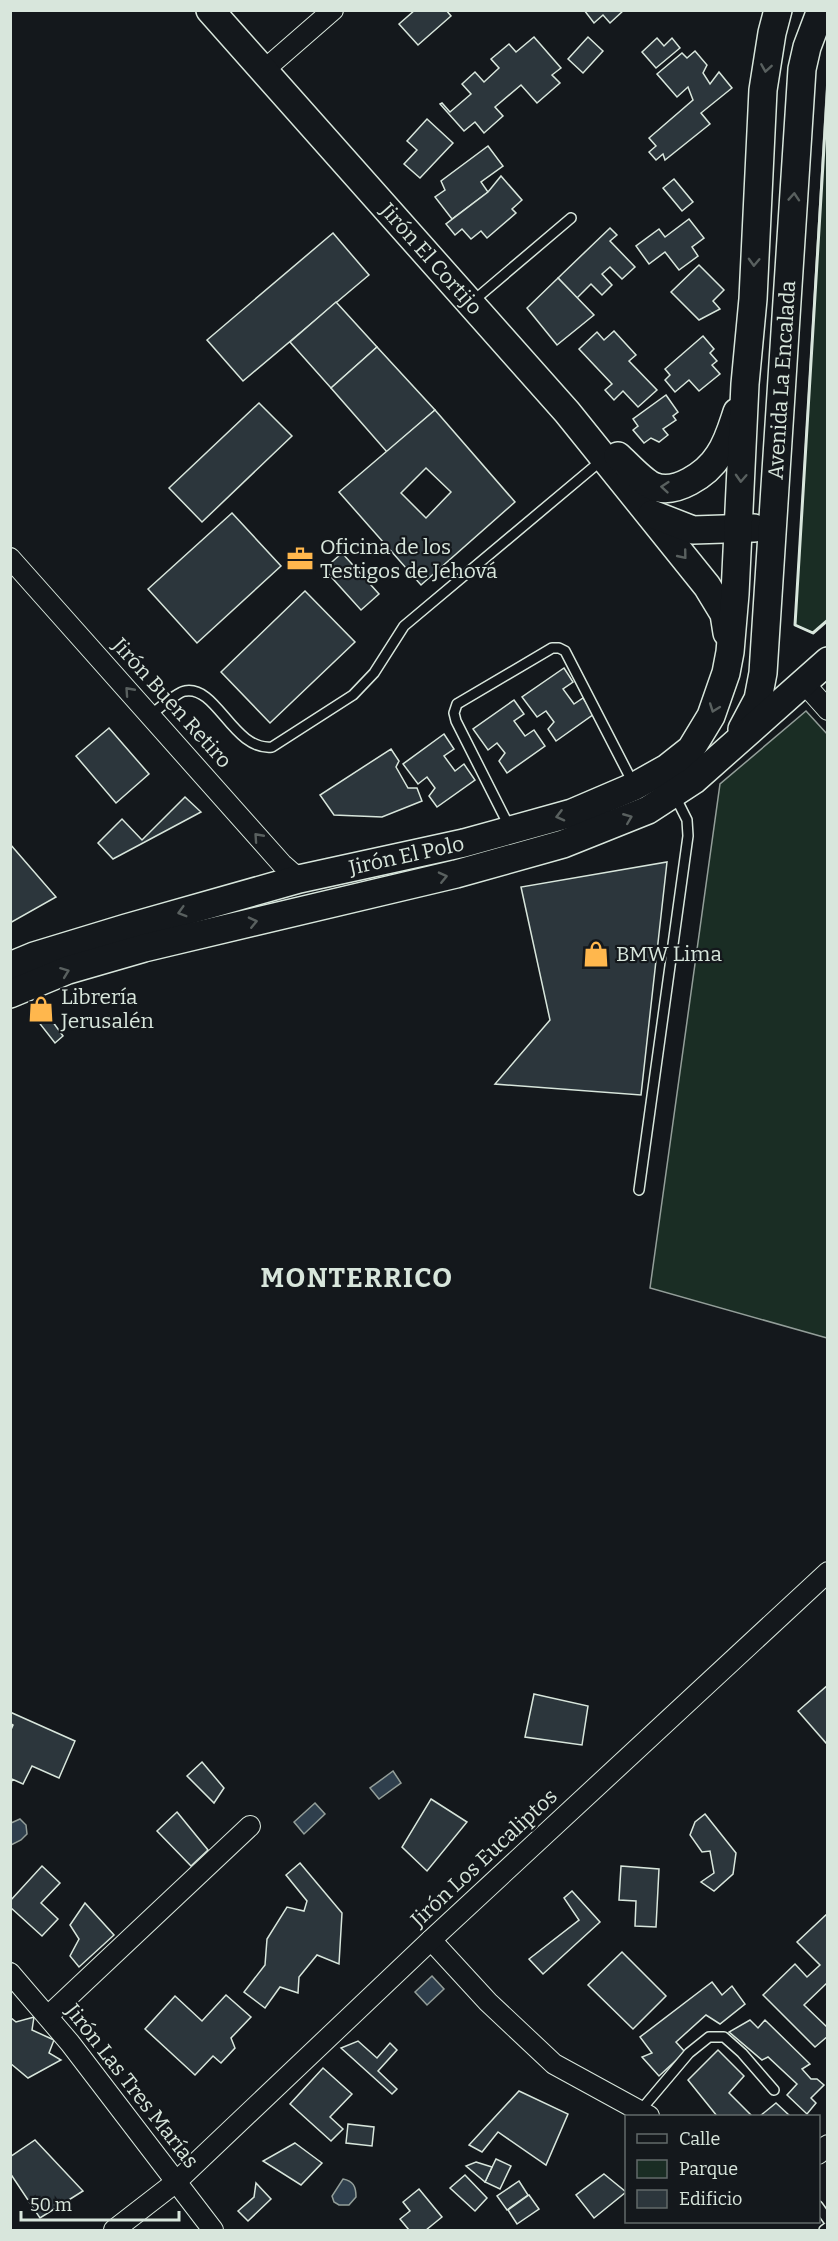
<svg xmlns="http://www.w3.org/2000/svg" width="838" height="2241" font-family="Bitter,serif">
	<rect width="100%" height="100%" fill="#14181c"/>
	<!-- green -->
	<g fill="#1a2d24" stroke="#939e99" stroke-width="1.5">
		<polygon points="827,81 828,620 813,633 795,625"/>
		<polygon points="806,711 828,735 827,1338 650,1288 720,784"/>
	</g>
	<!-- water -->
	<g fill="#2f3f4d" stroke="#939e99" stroke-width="1.5">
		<polygon points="393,1771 401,1783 379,1799 370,1788"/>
		<polygon points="315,1803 325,1814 304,1834 294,1822"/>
		<polygon points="20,1819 26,1825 27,1834 21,1840 11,1845 11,1823"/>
		<polygon points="432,1976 444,1989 427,2005 415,1992"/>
		<path d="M 343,2179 C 353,2181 356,2186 356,2197 L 349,2205 L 339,2205 L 334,2202 L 332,2196 Z"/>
	</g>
	<!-- building -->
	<g fill="#2c363c" stroke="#d8e6dc" stroke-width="1.5" fill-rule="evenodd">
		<polygon points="415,10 446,10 451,16 418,45 399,24"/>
		<polygon points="584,10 624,10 610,23 603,15 594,23"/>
		<polygon points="534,37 561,68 552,75 560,83 537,103 521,85 495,107 503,116 484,133 475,122 464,131 440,104 442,103 450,112 471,94 462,84 475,72 484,82 499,68 491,59 509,44 516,52"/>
		<polygon points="588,37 603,51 583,73 568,59"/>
		<polygon points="657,38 664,46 672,38 680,48 656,68 642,52"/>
		<polygon points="695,51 707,65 703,73 710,84 719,72 732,88 701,113 710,124 665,160 663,154 656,160 649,152 656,146 649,138 693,100 688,87 677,97 657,74 682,53 687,58"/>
		<polygon points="427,119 453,143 420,178 404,164 417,150 407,141"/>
		<polygon points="488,146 503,166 481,182 488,192 452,219 435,197 445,190 441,181"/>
		<polygon points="501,176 522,200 512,209 516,213 487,238 481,231 471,239 462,229 455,235 446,224 488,192"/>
		<polygon points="674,179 693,202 682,211 663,188"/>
		<polygon points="689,219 704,238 692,247 698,256 679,270 665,252 649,264 636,246 659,229 665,237"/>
		<polygon points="610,228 617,235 610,241 635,267 622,279 610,267 602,274 612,285 602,295 591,284 577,298 558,278"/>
		<polygon points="333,233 369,275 243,381 207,340"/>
		<polygon points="699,265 724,290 713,301 720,309 699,320 671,292"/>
		<polygon points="558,278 594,315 557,345 527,308"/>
		<polygon points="336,302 377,347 331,388 290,342"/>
		<polygon points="614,331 636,355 629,361 657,390 638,407 623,391 614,400 605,390 612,384 579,349 597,332 604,340"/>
		<polygon points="703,336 714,349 710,353 717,361 712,365 720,374 699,391 689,380 675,392 665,380 670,375 665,369"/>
		<polygon points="377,347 435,410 387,452 331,388"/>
		<polygon points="666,395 678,412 673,416 676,420 663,429 668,435 659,442 651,438 644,443 633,430 638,426 633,419"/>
		<polygon points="259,403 292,436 202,522 169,488"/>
		<path d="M 435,410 L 515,502 L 421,585 L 339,492 ZM 426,468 L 451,492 L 426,518 L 401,493 Z"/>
		<polygon points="232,513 281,566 197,643 148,589"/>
		<polygon points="342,553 379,594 361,610 324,569"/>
		<polygon points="305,591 355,642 270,723 221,672"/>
		<polygon points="564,668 573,682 563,689 574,704 583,698 594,714 556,741 548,729 554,722 546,711 537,717 522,697"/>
		<polygon points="514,700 524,714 514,721 525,736 534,730 545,746 507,773 499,761 505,753 497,743 488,750 473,729"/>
		<polygon points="109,728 149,774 116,803 76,756"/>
		<polygon points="444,734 454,749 444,756 455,771 464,764 475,780 437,807 429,796 435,788 427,777 418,784 403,764"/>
		<polygon points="391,749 399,761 396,767 408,788 417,788 422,801 382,817 334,815 320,795"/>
		<polygon points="185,797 201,812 113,859 98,843 122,819 142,840"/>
		<polygon points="10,844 56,897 10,923"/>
		<polygon points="667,862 641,1095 495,1084 550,1020 521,887"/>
		<polygon points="42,1007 63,1036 55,1043 30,1011"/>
		<polygon points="828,1685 828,1742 826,1743 798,1711"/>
		<polygon points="534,1694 588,1706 582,1745 525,1737"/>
		<polygon points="10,1712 75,1741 59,1778 32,1766 23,1784 12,1779 10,1791 10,1732 13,1725 10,1723"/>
		<polygon points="202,1762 224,1788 214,1803 187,1776"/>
		<polygon points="431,1799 467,1822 427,1871 402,1847"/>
		<polygon points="177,1812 208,1850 191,1866 157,1831"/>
		<polygon points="705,1814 736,1853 733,1874 714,1891 701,1882 714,1873 710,1851 702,1852 690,1835 695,1822"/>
		<polygon points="300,1863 342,1913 339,1964 317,1955 299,1977 298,1993 280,1987 265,2008 244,1992 265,1965 267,1939 287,1907 304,1911 307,1901 286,1875"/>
		<polygon points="42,1866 60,1883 41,1903 58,1919 42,1936 10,1907 10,1901"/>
		<polygon points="621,1866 659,1869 656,1927 635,1926 636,1901 619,1900"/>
		<polygon points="572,1891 600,1922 543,1974 529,1959 579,1920 564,1898"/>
		<polygon points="85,1903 114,1935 79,1967 70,1956 79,1939 70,1925"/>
		<polygon points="828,1913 828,1982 804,2005 828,2028 828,2036 815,2047 763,1995 795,1964 807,1977 820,1965 797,1942"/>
		<polygon points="622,1952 666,1996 633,2029 588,1985"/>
		<polygon points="712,1982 722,1995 732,1986 745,2004 720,2024 706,2015 676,2042 685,2052 659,2076 642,2057 652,2053 640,2037"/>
		<polygon points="226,1995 251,2017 231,2038 235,2048 221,2063 213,2056 195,2075 145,2029 175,1996 202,2021"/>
		<polygon points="10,2017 16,2022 34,2017 32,2030 54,2040 49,2053 61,2060 28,2078 10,2063"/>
		<polygon points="750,2020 758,2028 765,2020 810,2064 802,2069 811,2079 817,2079 824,2085 811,2098 816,2103 807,2114 787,2095 797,2084 768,2057 762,2060 729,2032"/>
		<polygon points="358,2041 377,2058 390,2043 397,2050 378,2071 397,2089 392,2094 341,2048"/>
		<polygon points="718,2050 744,2076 729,2093 752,2116 717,2116 688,2080"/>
		<polygon points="323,2068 352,2094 330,2117 343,2129 331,2141 290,2104"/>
		<polygon points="519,2091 568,2114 546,2165 498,2132 482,2152 469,2145"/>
		<polygon points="776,2103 790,2116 760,2116"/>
		<polygon points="348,2124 374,2127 372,2146 346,2143"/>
		<polygon points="35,2140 83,2191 40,2218 10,2173 10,2157"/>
		<polygon points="295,2143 322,2163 301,2185 263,2161"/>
		<polygon points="496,2159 511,2166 500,2189 485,2182"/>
		<polygon points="476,2162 492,2167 485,2182 466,2166"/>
		<polygon points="604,2174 626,2192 594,2218 576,2195"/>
		<polygon points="465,2175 487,2198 475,2211 450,2188"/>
		<polygon points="519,2181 528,2195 507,2210 497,2196"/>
		<polygon points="256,2183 271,2199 248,2221 238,2211 254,2197"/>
		<polygon points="419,2189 442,2217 426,2230 409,2230 400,2219 410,2211 403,2202"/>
		<polygon points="529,2195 539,2209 517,2224 508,2210"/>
	</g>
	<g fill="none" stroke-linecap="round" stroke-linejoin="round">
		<!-- lane casing -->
		<g stroke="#d8e6dc" stroke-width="12">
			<g id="lane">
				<polyline points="472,302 571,218"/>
				<path d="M 150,715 C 159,709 177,692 185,691 C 217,685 233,751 272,747 L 353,695 L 374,673 L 404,626 L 602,460"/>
				<polyline points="509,826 456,721 454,713 457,704 552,648 559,648 565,651 633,783"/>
				<polyline points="639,1190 688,836 687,820 675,796"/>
				<polyline points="640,2111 689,2053 709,2037 724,2037 742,2053 774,2090"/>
				<polyline points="818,2206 828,2220"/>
				<polyline points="824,2230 828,2227"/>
			</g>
		</g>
		<!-- street casing -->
		<g stroke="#d8e6dc" stroke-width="22">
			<g id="street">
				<polyline points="263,71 333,10"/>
				<polyline points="10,558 282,864 299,879"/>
				<polyline points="803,682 828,710"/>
				<polyline points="431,1940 488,2002 554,2064 649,2116"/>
				<polyline points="10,1973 70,2043 213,2230"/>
				<polyline points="48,2016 250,1826"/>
				<polyline points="818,2154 828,2145"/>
				<polyline points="114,2230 176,2182 431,1940 828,1572"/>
			</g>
		</g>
		<!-- secondary casing -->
		<g stroke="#d8e6dc" stroke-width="30">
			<g id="secondary">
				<path id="s1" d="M 210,10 L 567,412 L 707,586 L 724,614 L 727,633"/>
				<path d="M 618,456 C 627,464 642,481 653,486 C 675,496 707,474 719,455 C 728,442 732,427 737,412"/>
				<polyline points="652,514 693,530 754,528"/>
				<path id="s2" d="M 742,729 L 758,699 L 763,673 L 802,69 L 807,47 L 821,10"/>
				<path id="s3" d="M 10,966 L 34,956 L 126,928 L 299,879 L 464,843 L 572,813 L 635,786 L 667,768 L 691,749 L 711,716 L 726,673 L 730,652 L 735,594 L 745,384 L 753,299 L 763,90 L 772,33 L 778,10"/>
				<polyline points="10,994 68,970 144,948 456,874 563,844 648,810 694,780 828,661"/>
			</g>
		</g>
		<!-- lane -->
		<use href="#lane" stroke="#14181c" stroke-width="9"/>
		<!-- street -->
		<use href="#street" stroke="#14181c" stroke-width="20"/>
		<!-- secondary -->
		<use href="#secondary" stroke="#14181c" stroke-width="27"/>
		<!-- wall -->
		<polyline stroke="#d8e6dc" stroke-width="3" points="828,81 795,625 813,633 828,620"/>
	</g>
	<!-- one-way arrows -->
	<defs><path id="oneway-chevron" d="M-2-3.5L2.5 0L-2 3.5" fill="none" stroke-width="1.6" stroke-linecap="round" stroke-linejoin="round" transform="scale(1.5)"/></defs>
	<g stroke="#59605f">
		<use href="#oneway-chevron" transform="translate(766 68) rotate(99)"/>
		<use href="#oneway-chevron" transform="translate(794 197) rotate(-86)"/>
		<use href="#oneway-chevron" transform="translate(754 262) rotate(92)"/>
		<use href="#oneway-chevron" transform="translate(741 478) rotate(93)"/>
		<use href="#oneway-chevron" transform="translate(665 487) rotate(-175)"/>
		<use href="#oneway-chevron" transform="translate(683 555) rotate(51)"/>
		<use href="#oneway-chevron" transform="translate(129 691) rotate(-132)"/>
		<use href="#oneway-chevron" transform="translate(714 708) rotate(110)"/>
		<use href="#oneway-chevron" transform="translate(560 816) rotate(166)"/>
		<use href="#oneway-chevron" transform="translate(628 818) rotate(-22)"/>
		<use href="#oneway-chevron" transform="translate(258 837) rotate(-132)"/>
		<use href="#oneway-chevron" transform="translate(443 877) rotate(-13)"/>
		<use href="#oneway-chevron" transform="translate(182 912) rotate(164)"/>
		<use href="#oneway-chevron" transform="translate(253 922) rotate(-13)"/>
		<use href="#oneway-chevron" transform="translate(65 972) rotate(-21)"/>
	</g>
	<!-- icons -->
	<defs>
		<g id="office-bare" transform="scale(2.07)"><path d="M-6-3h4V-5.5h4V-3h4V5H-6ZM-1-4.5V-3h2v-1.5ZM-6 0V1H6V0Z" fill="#ffb74d" stroke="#14181c" stroke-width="2.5" paint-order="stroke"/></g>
		<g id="shop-bare" transform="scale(2.07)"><path d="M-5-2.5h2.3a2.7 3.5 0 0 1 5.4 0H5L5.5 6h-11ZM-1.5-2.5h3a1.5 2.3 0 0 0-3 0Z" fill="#ffb74d" stroke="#14181c" stroke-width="2.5" paint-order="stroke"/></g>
	</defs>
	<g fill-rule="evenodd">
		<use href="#office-bare" x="300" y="559"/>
		<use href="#shop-bare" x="596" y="954"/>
		<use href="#shop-bare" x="41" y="1009"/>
	</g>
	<g text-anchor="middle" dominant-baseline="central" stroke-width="4.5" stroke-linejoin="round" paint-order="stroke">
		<!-- street labels -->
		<g font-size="21" fill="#d8e6dc" stroke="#14181c">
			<text stroke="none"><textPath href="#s1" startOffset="333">Jirón El Cortijo</textPath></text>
			<text stroke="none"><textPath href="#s2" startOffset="354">Avenida La Encalada</textPath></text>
			<text transform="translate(172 703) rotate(48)">Jirón Buen Retiro</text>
			<text stroke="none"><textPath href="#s3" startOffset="412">Jirón El Polo</textPath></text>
			<text transform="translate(484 1858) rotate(-43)">Jirón Los Eucaliptos</text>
			<text transform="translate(132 2086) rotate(52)">Jirón Las Tres Marías</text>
		</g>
		<!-- poi labels -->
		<g font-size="21" fill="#d8e6dc" stroke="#14181c" text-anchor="start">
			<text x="320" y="547">Oficina de los<tspan x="320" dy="24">Testigos de Jehová</tspan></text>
			<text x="616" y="954">BMW Lima</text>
			<text x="61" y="997">Librería<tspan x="61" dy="24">Jerusalén</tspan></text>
		</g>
		<!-- district labels -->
		<g font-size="27" font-weight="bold" letter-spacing="1.5" fill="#d8e6dc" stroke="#14181c">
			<text x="357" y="1278">MONTERRICO</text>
		</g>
	</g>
	<!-- border -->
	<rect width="838" height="2241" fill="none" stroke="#d8e6dc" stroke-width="24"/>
	<!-- legend -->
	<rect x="625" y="2115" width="195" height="108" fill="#14181c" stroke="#626a69" stroke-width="1.5"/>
	<rect x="637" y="2134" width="30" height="9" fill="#14181c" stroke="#626a69" stroke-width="1.5"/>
	<text x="679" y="2145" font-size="18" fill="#d8e6dc">Calle</text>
	<rect x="637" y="2160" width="30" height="18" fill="#1a2d24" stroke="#626a69" stroke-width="1.5"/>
	<text x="679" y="2175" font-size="18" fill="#d8e6dc">Parque</text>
	<rect x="637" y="2190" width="30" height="18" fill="#2c363c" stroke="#626a69" stroke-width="1.5"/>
	<text x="679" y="2205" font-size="18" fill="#d8e6dc">Edificio</text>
	<!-- scale -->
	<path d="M21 2211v9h158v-9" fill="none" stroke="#d8e6dc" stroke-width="3"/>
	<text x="30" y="2211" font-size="18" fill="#d8e6dc" stroke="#14181c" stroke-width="4.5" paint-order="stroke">50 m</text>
</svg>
